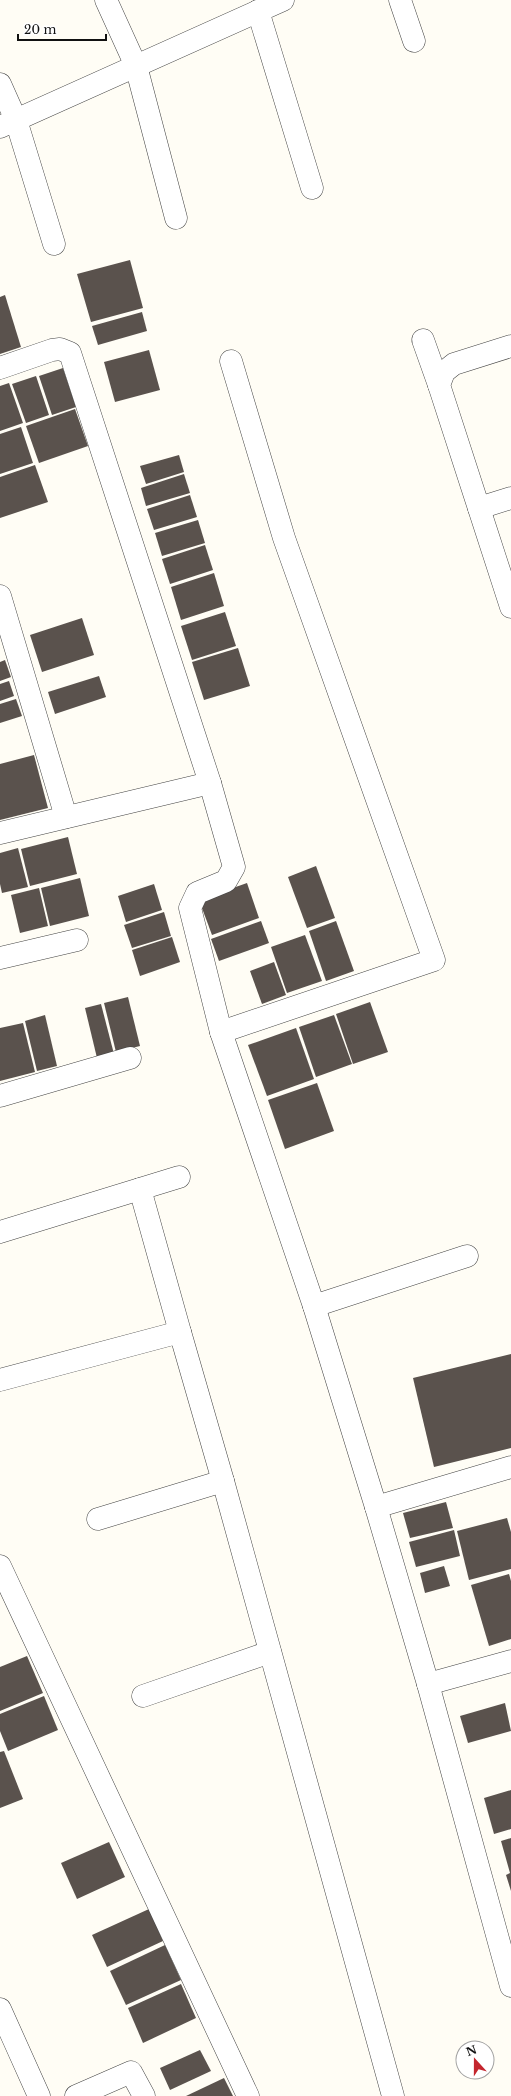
<svg xmlns="http://www.w3.org/2000/svg" width="511" height="2096" font-family="'Libre Baskerville',serif">
	<rect width="100%" height="100%" fill="#fffdf5"/>
	<!-- building -->
	<g fill="#5a524d">
		<polygon points="130,260 143,308 91,322 77,274"/>
		<polygon points="5,295 21,347 0,354 0,297"/>
		<polygon points="142,312 147,331 98,345 92,326"/>
		<polygon points="149,350 160,390 115,402 104,362"/>
		<polygon points="63,368 76,407 52,415 39,376"/>
		<polygon points="36,376 49,415 26,423 12,384"/>
		<polygon points="9,383 23,423 0,431 0,386"/>
		<polygon points="75,409 88,446 39,463 26,426"/>
		<polygon points="21,427 33,463 0,474 0,434"/>
		<polygon points="179,455 184,472 146,484 140,466"/>
		<polygon points="35,465 48,502 0,518 0,477"/>
		<polygon points="184,474 190,493 146,506 141,488"/>
		<polygon points="190,495 197,517 154,530 147,509"/>
		<polygon points="198,520 205,543 162,556 155,533"/>
		<polygon points="205,545 213,570 170,584 162,559"/>
		<polygon points="214,573 224,606 181,620 171,587"/>
		<polygon points="225,612 236,646 192,660 181,626"/>
		<polygon points="82,618 94,655 42,672 30,635"/>
		<polygon points="238,648 250,686 204,700 192,662"/>
		<polygon points="5,660 11,677 0,681 0,662"/>
		<polygon points="99,676 106,697 55,714 48,692"/>
		<polygon points="9,681 14,696 0,701 0,684"/>
		<polygon points="16,699 22,716 0,723 0,704"/>
		<polygon points="34,755 48,808 0,820 0,764"/>
		<polygon points="68,837 77,874 30,886 21,849"/>
		<polygon points="18,848 28,887 2,893 0,884 0,853"/>
		<polygon points="316,866 335,918 307,928 288,877"/>
		<polygon points="80,878 89,916 50,926 41,888"/>
		<polygon points="247,883 259,918 212,935 199,900"/>
		<polygon points="154,884 162,910 126,922 118,896"/>
		<polygon points="39,888 48,926 20,933 11,895"/>
		<polygon points="164,912 171,936 132,948 124,925"/>
		<polygon points="261,921 269,943 219,961 211,939"/>
		<polygon points="336,921 354,971 326,981 309,931"/>
		<polygon points="305,935 322,981 287,993 271,947"/>
		<polygon points="172,937 180,962 140,976 132,950"/>
		<polygon points="274,962 286,995 262,1004 250,971"/>
		<polygon points="128,997 140,1046 116,1052 104,1003"/>
		<polygon points="370,1002 388,1052 353,1064 336,1014"/>
		<polygon points="101,1004 114,1054 97,1058 85,1008"/>
		<polygon points="45,1015 57,1066 37,1071 25,1021"/>
		<polygon points="334,1015 352,1064 316,1077 299,1027"/>
		<polygon points="23,1023 35,1072 0,1081 0,1028"/>
		<polygon points="296,1028 314,1079 267,1096 248,1045"/>
		<polygon points="317,1083 334,1131 285,1149 268,1100"/>
		<polygon points="511,1354 511,1448 434,1467 413,1378"/>
		<polygon points="446,1502 453,1528 410,1538 403,1513"/>
		<polygon points="507,1518 511,1532 511,1569 469,1580 457,1531"/>
		<polygon points="454,1530 460,1556 416,1567 409,1542"/>
		<polygon points="444,1566 450,1586 425,1593 420,1573"/>
		<polygon points="509,1574 511,1581 511,1639 489,1646 471,1585"/>
		<polygon points="27,1656 43,1693 0,1711 0,1667"/>
		<polygon points="44,1696 58,1730 8,1751 0,1731 0,1714"/>
		<polygon points="505,1703 511,1731 468,1743 460,1716"/>
		<polygon points="4,1751 23,1799 0,1808 0,1752"/>
		<polygon points="511,1790 511,1829 494,1834 484,1798"/>
		<polygon points="511,1838 511,1891 506,1875 510,1873 501,1841"/>
		<polygon points="109,1842 125,1877 77,1899 61,1863"/>
		<polygon points="149,1909 163,1941 107,1967 92,1935"/>
		<polygon points="165,1945 181,1980 126,2005 110,1971"/>
		<polygon points="181,1984 196,2018 143,2043 128,2008"/>
		<polygon points="200,2050 211,2071 170,2090 160,2068"/>
		<polygon points="224,2078 233,2096 186,2096"/>
	</g>
	<g fill="none" stroke-linecap="round" stroke-linejoin="round">
		<!-- street casing -->
		<g stroke="#444" stroke-width="23">
			<g id="street">
				<polyline points="106,0 136,66 176,218"/>
				<polyline points="400,0 414,41"/>
				<polyline points="258,11 312,188"/>
				<polyline points="0,84 16,120 54,244"/>
				<polyline points="0,127 283,0"/>
				<polyline points="423,340 439,385"/>
				<polyline points="511,346 454,364 444,372 439,385 511,607"/>
				<polyline points="0,368 52,350 60,349 70,353 210,783 234,867 226,881 197,893 190,908 221,1032 314,1306 376,1507 428,1684 511,1986"/>
				<polyline points="479,508 511,498"/>
				<polyline points="0,596 66,817"/>
				<polyline points="0,833 210,783"/>
				<polyline points="0,958 77,940"/>
				<polyline points="221,1032 434,960 284,538 231,361"/>
				<polyline points="0,1096 130,1058"/>
				<polyline points="140,1189 180,1332"/>
				<polyline points="0,1232 179,1177"/>
				<polyline points="314,1306 467,1256"/>
				<polyline points="0,1380 180,1332 223,1481 393,2096"/>
				<polyline points="376,1507 511,1467"/>
				<polyline points="98,1519 223,1481"/>
				<polyline points="0,1566 248,2096"/>
				<polyline points="428,1684 511,1661"/>
				<polyline points="143,1696 270,1652"/>
				<polyline points="0,2009 39,2096"/>
				<polyline points="76,2096 131,2072 144,2096"/>
			</g>
		</g>
		<!-- street -->
		<use href="#street" stroke="#fff" stroke-width="22"/>
	</g>
	<!-- north arrow -->
	<g transform="translate(475 2060) rotate(339)"><circle r="19" fill="#ffffff" stroke="#a0a0a0"/>
	<path d="M0-3L7 15L0 10L-7 15Z" fill="#c4262e"/>
	<text y="-6" font-size="11" font-weight="bold" text-anchor="middle" fill="#111111">N</text>
	</g>
	<!-- scale -->
	<path d="M18 34v6h88v-6" fill="none" stroke="#111111" stroke-width="2"/>
	<text x="24" y="34" font-size="12" fill="#111111" stroke="#ffffff" stroke-width="3" paint-order="stroke">20 m</text>
</svg>
